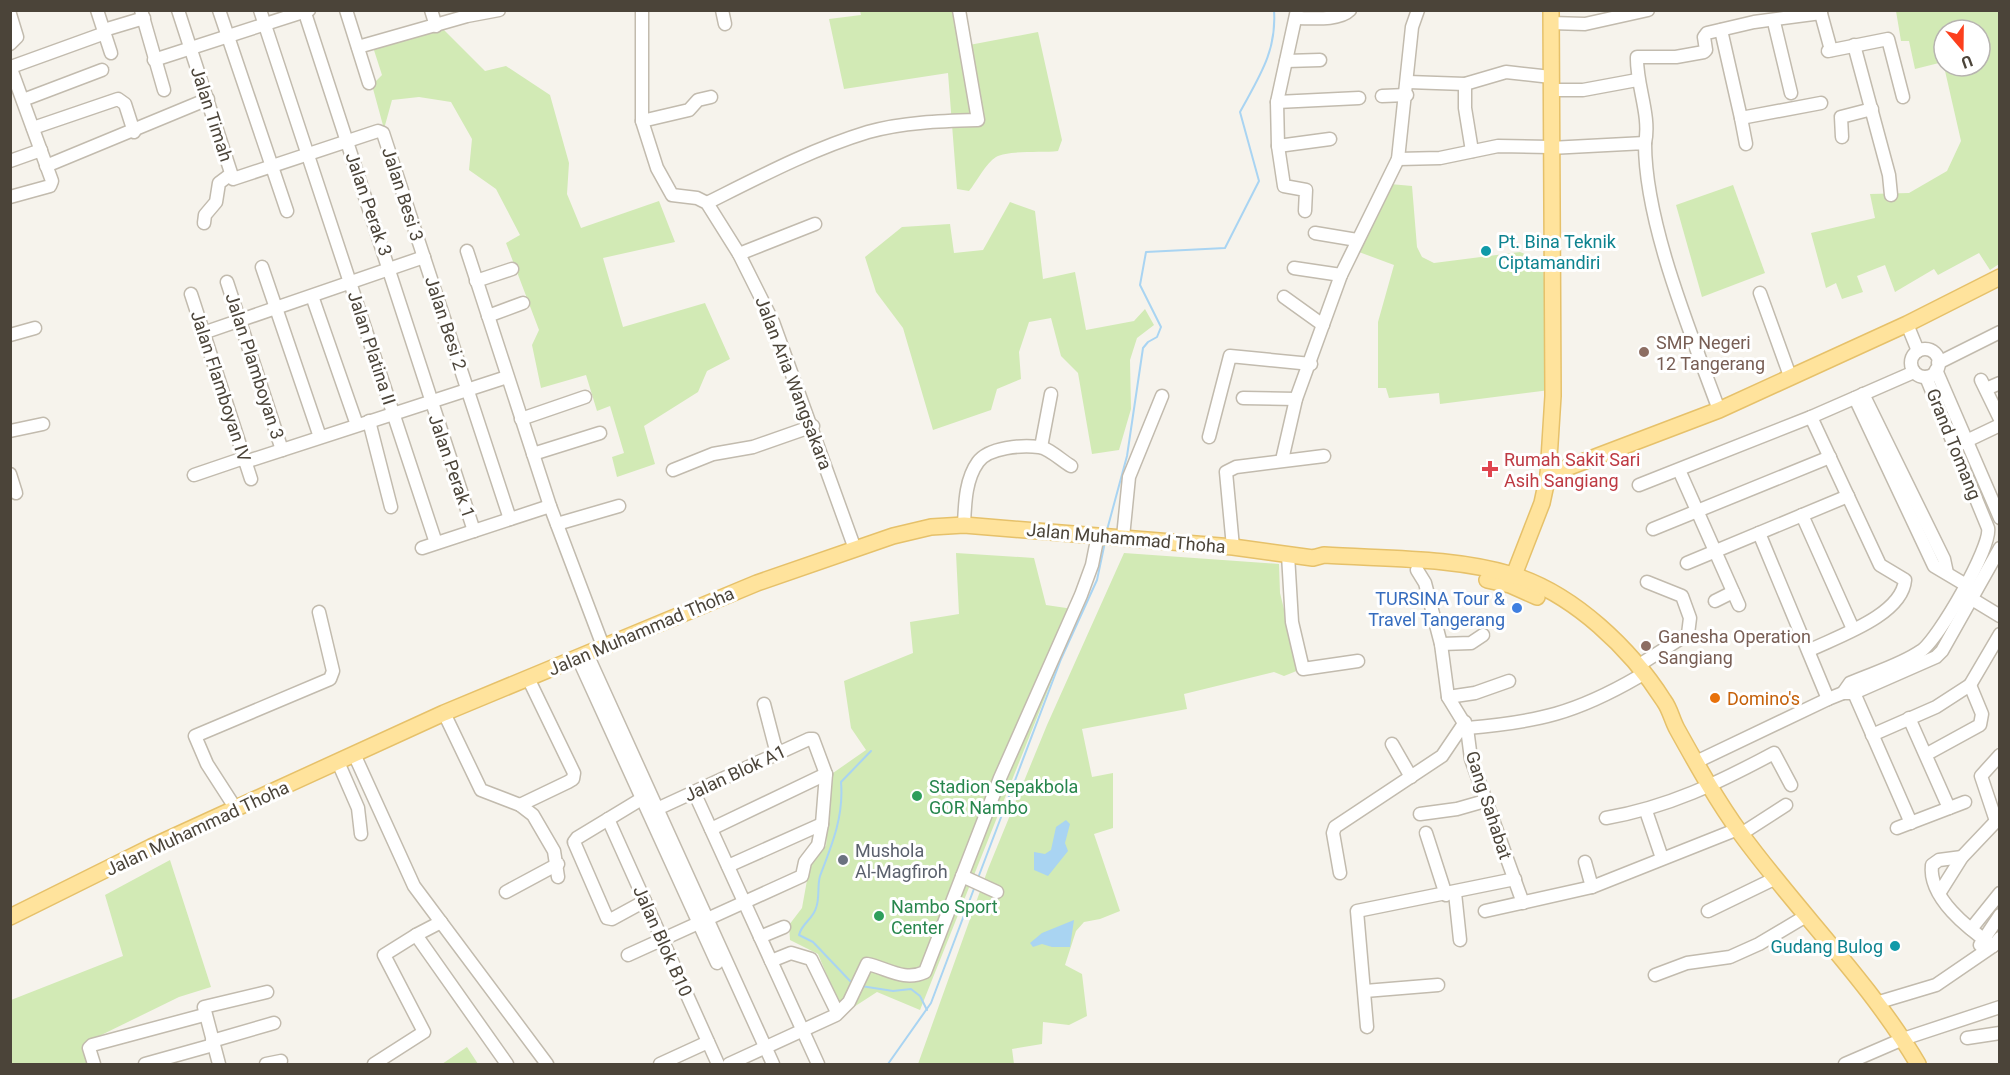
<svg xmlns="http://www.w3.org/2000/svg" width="2010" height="1075" font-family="Roboto,sans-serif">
	<rect width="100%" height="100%" fill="#f6f3ec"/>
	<!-- green -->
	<g fill="#d2eab5" fill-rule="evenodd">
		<path d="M 860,11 L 957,11 L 964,46 L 1038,32 L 1062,140 L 1058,151 C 1041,153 1009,150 996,157 C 986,163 977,181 969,191 L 957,189 L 948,73 L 844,89 L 829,19 L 861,15 Z"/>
		<path d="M 1896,11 L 1999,11 L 1999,264 L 1990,270 L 1979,253 L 1938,275 L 1934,269 L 1895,292 L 1885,265 L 1857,276 L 1863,292 L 1842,299 L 1836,283 L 1826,288 L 1811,233 L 1875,218 L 1870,194 L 1909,193 L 1947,171 L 1961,141 L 1943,62 L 1915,69 L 1909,41 L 1901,41 ZM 1944,30 L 1980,30 L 1980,66 L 1944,66 Z"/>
		<polygon points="443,29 485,71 506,66 550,95 569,163 567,194 581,228 659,201 675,242 603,258 623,327 705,303 730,359 707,371 698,392 644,426 655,464 617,477 612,457 624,453 610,406 597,411 586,375 541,388 532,345 539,330 506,243 520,235 496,189 469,170 472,139 451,102 419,97 392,100 384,129 372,85 382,75 372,44"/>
		<polygon points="1390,184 1412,186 1417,247 1422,257 1434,263 1520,252 1543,262 1550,390 1440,404 1439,393 1389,398 1386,388 1378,388 1378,322 1394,265 1359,252"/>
		<polygon points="1733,185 1765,273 1702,297 1676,205"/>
		<polygon points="1010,202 1035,211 1043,279 1075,272 1086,330 1134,321 1145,309 1154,325 1137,338 1130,360 1131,409 1119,450 1092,454 1078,373 1061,356 1051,318 1029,322 1019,352 1021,379 997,389 991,410 933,430 903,328 876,292 865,257 902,227 950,224 954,253 983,250"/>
		<polygon points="956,553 1034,558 1046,605 1080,610 920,1010 877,992 843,1014 818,954 790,940 789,925 802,908 811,858 826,846 833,773 866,750 851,728 844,681 913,653 910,622 959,614"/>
		<polygon points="1124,553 1279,564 1280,593 1299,670 1284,676 1274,672 1184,694 1187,709 1082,729 1092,777 1113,773 1113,828 1094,834 1120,911 1100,919 1084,922 1076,931 1065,965 1082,974 1087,1016 1069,1025 1043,1022 1042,1044 1012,1049 1014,1064 918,1064 988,869 1047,725"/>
		<polygon points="170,860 211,987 179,997 89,1041 95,1064 11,1064 11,1000 123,956 105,895"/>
		<polygon points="467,1047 478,1064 442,1064"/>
	</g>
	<!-- water -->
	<g fill="#a9d4f2">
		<polygon points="1066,820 1070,824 1065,843 1068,851 1048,876 1034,870 1034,852 1045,854 1051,850 1056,827"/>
		<polygon points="1074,920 1070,947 1052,947 1042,944 1033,947 1030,943 1042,933"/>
	</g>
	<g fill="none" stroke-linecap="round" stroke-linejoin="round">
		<!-- stream -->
		<g stroke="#a9d4f2" stroke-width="2">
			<path d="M 1107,530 L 1127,456 L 1143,348 L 1148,342 L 1157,337 L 1161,327 L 1140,285 L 1146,252 L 1225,248 L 1259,181 L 1240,112 C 1259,77 1277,51 1274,10"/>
			<polyline points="978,878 1061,659 1097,580 1105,542"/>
			<path d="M 852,983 L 813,942 L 799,935 C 802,923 813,919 816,908 C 820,898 817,886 820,876 C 832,845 844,816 841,782 L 871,751"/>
			<polyline points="861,986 893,991 911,989 920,996 927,1010"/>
			<polyline points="888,1064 931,1003 975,886"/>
		</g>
		<!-- minor casing -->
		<g stroke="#c2bbae" stroke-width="15">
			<g id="minor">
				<polyline points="97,10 111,53"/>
				<polyline points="141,10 164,90"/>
				<polyline points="178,10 233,179 378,131 383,133 510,519"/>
				<polyline points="219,10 287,211"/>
				<polyline points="260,10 436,543"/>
				<polyline points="304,10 474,531"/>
				<polyline points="346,10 369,83"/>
				<polyline points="431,10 436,26"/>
				<polyline points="642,10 642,121 657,168 672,195 697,198 707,203 739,254 773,322 855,549"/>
				<polyline points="722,10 725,24"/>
				<polyline points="1297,10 1277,102 1278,146 1284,186 1306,190 1305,211"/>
				<polyline points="1820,10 1831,50"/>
				<polyline points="10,14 17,37 10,44"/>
				<path d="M 1296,18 C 1312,18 1339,21 1350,10"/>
				<polyline points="1774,22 1791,93"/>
				<polyline points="1551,23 1585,24 1648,10"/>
				<polyline points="104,30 144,18"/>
				<polyline points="1721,30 1741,118 1821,103"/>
				<polyline points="1854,45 1889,175 1891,195"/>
				<polyline points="358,47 467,16 499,10"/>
				<polyline points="1828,51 1888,39 1903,97"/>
				<polyline points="154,60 309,10"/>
				<polyline points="1286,61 1320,60"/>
				<polyline points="10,66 52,181 50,186 10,197"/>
				<polyline points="11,67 105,33"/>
				<polyline points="1408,82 1465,84 1506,72 1551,77"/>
				<polyline points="1465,84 1465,108 1472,151"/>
				<polyline points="1551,90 1583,90 1637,80"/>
				<polyline points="1382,96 1407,95"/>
				<polyline points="23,100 102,70"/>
				<polyline points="1277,102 1359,98"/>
				<polyline points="1741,118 1746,144"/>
				<polyline points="642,121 689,110 698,100 711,97"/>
				<polyline points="33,128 118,99 125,104 134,132"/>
				<polyline points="1842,137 1841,117 1872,109"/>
				<path d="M 1645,143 C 1651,116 1636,84 1637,57 L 1676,57 L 1704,52 L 1706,50 L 1704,37 L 1707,33 L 1754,22 L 1821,13"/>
				<polyline points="1278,146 1330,139"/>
				<path d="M 1550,148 L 1645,143 C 1645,224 1691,333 1719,410"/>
				<polyline points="1398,159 1440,158 1498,146 1550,147"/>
				<polyline points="10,161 41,150"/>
				<polyline points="46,166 208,99"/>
				<path d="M 707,203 C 759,177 812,149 868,132 C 903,122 942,121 978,120 L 959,10"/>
				<polyline points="204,223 205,215 216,202 219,183 231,174"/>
				<polyline points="1315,233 1357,240"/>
				<polyline points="467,251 550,506 603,646"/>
				<polyline points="739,254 815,224"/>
				<polyline points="262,267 320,437"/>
				<polyline points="1294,268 1341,275"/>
				<polyline points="476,281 512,269"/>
				<polyline points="227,282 282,450"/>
				<polyline points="1760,293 1790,376"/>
				<polyline points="191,294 251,479"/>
				<polyline points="312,296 357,425"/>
				<polyline points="1284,297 1323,325"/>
				<polyline points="488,316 523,303"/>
				<polyline points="1907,324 1918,351"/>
				<polyline points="203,333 424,257"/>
				<polyline points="10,335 35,328"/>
				<circle cx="1925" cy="363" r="14"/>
				<polyline points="1938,363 2000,332"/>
				<polyline points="1936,370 2000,518"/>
				<polyline points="1981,380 2000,419"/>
				<polyline points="1986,389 2000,383"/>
				<polyline points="1863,394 1944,559 1947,573"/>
				<polyline points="1243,398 1296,399"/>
				<polyline points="1855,398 1934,566 1966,585"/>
				<polyline points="521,419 585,397"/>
				<polyline points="369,421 391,507"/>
				<polyline points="10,431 43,424"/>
				<polyline points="1209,437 1230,356 1311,364"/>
				<polyline points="1958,445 2000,425"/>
				<polyline points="1041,447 1051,394"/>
				<polyline points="533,454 600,433"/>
				<polyline points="1282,460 1296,399 1341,275 1398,159 1412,27 1418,10"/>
				<polyline points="245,462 507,377"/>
				<polyline points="673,470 713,454 753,447 813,426"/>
				<polyline points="1679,470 1739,605"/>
				<polyline points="10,474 16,493"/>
				<polyline points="194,475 244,458"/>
				<polyline points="1639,485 1811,417 1914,372"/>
				<polyline points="1802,515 1853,629"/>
				<polyline points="557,524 619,506"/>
				<path d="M 964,525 C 965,505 965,480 978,462 C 989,447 1022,445 1039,447 C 1049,448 1062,461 1071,466"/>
				<polyline points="1653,529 1830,457"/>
				<polyline points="1759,533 1828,699"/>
				<polyline points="1123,537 1129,477 1162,396"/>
				<polyline points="1233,547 1226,472 1236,467 1324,456"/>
				<polyline points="422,548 550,506"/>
				<polyline points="1288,555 1292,622 1303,669 1358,661"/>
				<polyline points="1687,563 1848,496"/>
				<polyline points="1417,570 1425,583 1441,644 1448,697 1467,728 1471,759 1523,903"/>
				<polyline points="1967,596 2000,616"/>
				<polyline points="1715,601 1733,592"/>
				<polyline points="1441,644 1471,643 1483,635"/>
				<path d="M 1810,650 C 1839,636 1902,615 1905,580 L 1880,565 L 1811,417"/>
				<polyline points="587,654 773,1064"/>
				<polyline points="578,658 717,963"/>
				<polyline points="1639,665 1688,634 1690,618 1682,596 1647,582"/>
				<polyline points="1851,686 1911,823"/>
				<path d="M 1843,693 L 1850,683 C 1873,673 1901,665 1921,651 C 1938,640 1992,546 1988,528 L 1926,377"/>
				<polyline points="1448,697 1475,693 1509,681"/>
				<polyline points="764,704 777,754"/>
				<polyline points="444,713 481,790 520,805 533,815 554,851 558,877"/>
				<polyline points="1909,718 1949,808"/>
				<path d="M 1467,728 C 1538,722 1576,713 1638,677"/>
				<polyline points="1872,735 1936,707 1970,685 2000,634"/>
				<polyline points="1392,744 1411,777"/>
				<polyline points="354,754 414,886 547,1064"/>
				<polyline points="1927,754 1980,725 1982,714 1970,685"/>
				<polyline points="338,762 358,808 361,834"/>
				<polyline points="1696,762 1828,699 1843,693 1854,693 1936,657 1942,651 2000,548"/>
				<polyline points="694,792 818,1064"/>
				<polyline points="520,805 568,782 573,779 574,773 528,678"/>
				<polyline points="236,809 207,764 195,736 330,679 333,671 319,612"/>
				<polyline points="1646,811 1662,858"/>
				<polyline points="1420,814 1457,809 1485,801"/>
				<path d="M 1606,818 C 1669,807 1718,783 1774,753 L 1791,785"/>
				<polyline points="608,819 718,1064"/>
				<polyline points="1996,821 1981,776 2000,755"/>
				<polyline points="1897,828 1965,802"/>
				<polyline points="711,829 826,774"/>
				<polyline points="1426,833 1446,895"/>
				<polyline points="1741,834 1786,805"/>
				<path d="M 1962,857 L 1939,860 L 1932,865 C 1928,898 1969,929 1993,946"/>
				<polyline points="1585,862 1592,887"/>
				<polyline points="728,866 822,824"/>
				<polyline points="1340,873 1333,833 1335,827 1442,756 1465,722"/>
				<polyline points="962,876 997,892"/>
				<polyline points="506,892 558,864"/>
				<polyline points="1940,892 1962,857 2000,817"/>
				<polyline points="1455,893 1460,940"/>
				<polyline points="645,901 612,919 607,918 574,842 577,838 648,795"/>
				<polyline points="1485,911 1592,887 1738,829"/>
				<polyline points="1708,911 1776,878"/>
				<polyline points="441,922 416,935 507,1064"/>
				<polyline points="1971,929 2000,893"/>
				<polyline points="760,937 784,927"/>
				<polyline points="1980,945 2000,915"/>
				<polyline points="628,955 802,876 805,862 818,845 822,824 826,774 813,739 809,739 657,809"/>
				<polyline points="771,961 791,953 811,959 837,1012"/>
				<polyline points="1655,975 1687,963 1730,957 1759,944 1806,916"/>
				<polyline points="1365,991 1438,985"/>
				<polyline points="1876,1003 1936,985 1993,946 2000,938"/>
				<polyline points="1367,1027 1357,911 1515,879"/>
				<polyline points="1967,1038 2000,1033"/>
				<polyline points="212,1041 274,1023"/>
				<polyline points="94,1064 89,1048 92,1045 204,1015"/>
				<polyline points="145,1064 213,1045"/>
				<polyline points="219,1064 204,1007 267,992"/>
				<polyline points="266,1064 281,1061"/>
				<polyline points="374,1064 424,1032 384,955 416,935"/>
				<polyline points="660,1064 708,1042"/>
				<path d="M 729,1064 L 836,1015 L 849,1002 L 867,964 C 887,968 904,982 925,972 L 1000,778 L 1081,595 L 1092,565 L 1098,535"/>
				<polyline points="1845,1064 1903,1039 2000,1007"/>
			</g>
		</g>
		<!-- major casing -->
		<g stroke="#e6c16a" stroke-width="18">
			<g id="major">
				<polyline points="1548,475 1719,410 1907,324 2000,277"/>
				<polyline points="1514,575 1542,503 1548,475 1553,396 1551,10"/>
				<polyline points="1487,580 1510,585 1537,597"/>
				<path d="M 10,917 L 151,847 L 444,713 L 757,583 L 893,536 L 931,527 L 964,525 L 1233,547 L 1313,558 L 1324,555 C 1385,559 1454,557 1513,575 C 1574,594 1631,649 1664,701 C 1670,709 1672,720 1677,729 C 1697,765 1717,801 1741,834 C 1798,912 1869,981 1918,1064"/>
			</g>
		</g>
		<!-- minor -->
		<use href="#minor" stroke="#fff" stroke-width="12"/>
		<!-- major -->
		<use href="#major" stroke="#ffe39c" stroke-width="15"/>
	</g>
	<!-- markers -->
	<g fill="#0f9aa8" stroke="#fff" stroke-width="2">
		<circle cx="1486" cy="251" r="6"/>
		<circle cx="1895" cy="946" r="6"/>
	</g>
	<g fill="#8d6e63" stroke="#fff" stroke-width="2">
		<circle cx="1644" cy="352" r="6"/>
		<circle cx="1646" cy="646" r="6"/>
	</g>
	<path fill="#e0444e" stroke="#fff" stroke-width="2" d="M1487 460h6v6h6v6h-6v6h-6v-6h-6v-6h6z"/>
	<circle fill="#3f7fe0" stroke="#fff" stroke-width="2" cx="1517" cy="608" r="6"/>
	<circle fill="#e8710a" stroke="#fff" stroke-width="2" cx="1715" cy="698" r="6"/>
	<g fill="#2e9e5b" stroke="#fff" stroke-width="2">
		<circle cx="917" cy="796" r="6"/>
		<circle cx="879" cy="916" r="6"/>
	</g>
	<circle fill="#6b7280" stroke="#fff" stroke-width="2" cx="843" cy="860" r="6"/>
	<g text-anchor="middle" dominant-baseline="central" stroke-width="6" stroke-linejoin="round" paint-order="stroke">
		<!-- street labels -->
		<g font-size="18" fill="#4b4439" stroke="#fff">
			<text transform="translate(212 114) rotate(72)">Jalan Timah</text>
			<text transform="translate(403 194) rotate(72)">Jalan Besi 3</text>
			<text transform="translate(369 204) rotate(71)">Jalan Perak 3</text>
			<text transform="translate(446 323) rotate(72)">Jalan Besi 2</text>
			<text transform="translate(372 348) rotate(72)">Jalan Platina II</text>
			<text transform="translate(255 366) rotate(72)">Jalan Plamboyan 3</text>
			<text transform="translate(794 383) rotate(69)">Jalan Aria Wangsakara</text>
			<text transform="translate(221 386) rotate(72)">Jalan Flamboyan IV</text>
			<text transform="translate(1954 444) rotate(68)">Grand Tomang</text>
			<text transform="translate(452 466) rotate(71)">Jalan Perak 1</text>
			<text transform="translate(1126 538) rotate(5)">Jalan Muhammad Thoha</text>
			<text transform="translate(641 631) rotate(-23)">Jalan Muhammad Thoha</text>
			<text transform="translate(735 773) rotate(-25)">Jalan Blok A1</text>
			<text transform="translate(1489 805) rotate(72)">Gang Sahabat</text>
			<text transform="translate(197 828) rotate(-25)">Jalan Muhammad Thoha</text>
			<text transform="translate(663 941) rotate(66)">Jalan Blok B10</text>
		</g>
		<!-- culture labels -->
		<g font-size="18" fill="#0d838f" stroke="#fff" text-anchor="start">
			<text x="1498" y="241">Pt. Bina Teknik<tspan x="1498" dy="21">Ciptamandiri</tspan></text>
			<text x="1883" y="946" text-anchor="end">Gudang Bulog</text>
		</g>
		<!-- education labels -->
		<g font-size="18" fill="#785e54" stroke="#fff" text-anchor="start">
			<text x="1656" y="342">SMP Negeri<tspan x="1656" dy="21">12 Tangerang</tspan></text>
			<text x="1658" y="636">Ganesha Operation<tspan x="1658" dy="21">Sangiang</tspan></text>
		</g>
		<!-- health labels -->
		<g font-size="18" fill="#be3a42" stroke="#fff" text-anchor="start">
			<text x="1504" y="459">Rumah Sakit Sari<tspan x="1504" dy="21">Asih Sangiang</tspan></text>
		</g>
		<!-- shop labels -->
		<g font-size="18" fill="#366cbe" stroke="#fff" text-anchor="end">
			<text x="1505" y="598">TURSINA Tour &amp;<tspan x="1505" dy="21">Travel Tangerang</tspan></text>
		</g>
		<!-- food labels -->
		<g font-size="18" fill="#c56008" stroke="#fff" text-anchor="start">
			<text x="1727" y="698">Domino's</text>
		</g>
		<!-- leisure labels -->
		<g font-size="18" fill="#27864d" stroke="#fff" text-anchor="start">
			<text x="929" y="786">Stadion Sepakbola<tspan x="929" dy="21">GOR Nambo</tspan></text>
			<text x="891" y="906">Nambo Sport<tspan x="891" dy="21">Center</tspan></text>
		</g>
		<!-- worship labels -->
		<g font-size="18" fill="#5b616d" stroke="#fff" text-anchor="start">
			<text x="855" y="850">Mushola<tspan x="855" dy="21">Al-Magfiroh</tspan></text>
		</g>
	</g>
	<!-- border -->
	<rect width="2010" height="1075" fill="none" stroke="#4b4439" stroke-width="24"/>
	<!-- north arrow -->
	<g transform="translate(1962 48) rotate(160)"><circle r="28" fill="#ffffff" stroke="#b7b4b0" stroke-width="1.5"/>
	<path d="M0-4.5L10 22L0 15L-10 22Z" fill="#fc3f1d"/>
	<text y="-9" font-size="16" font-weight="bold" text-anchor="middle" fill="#4b4439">U</text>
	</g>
</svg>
